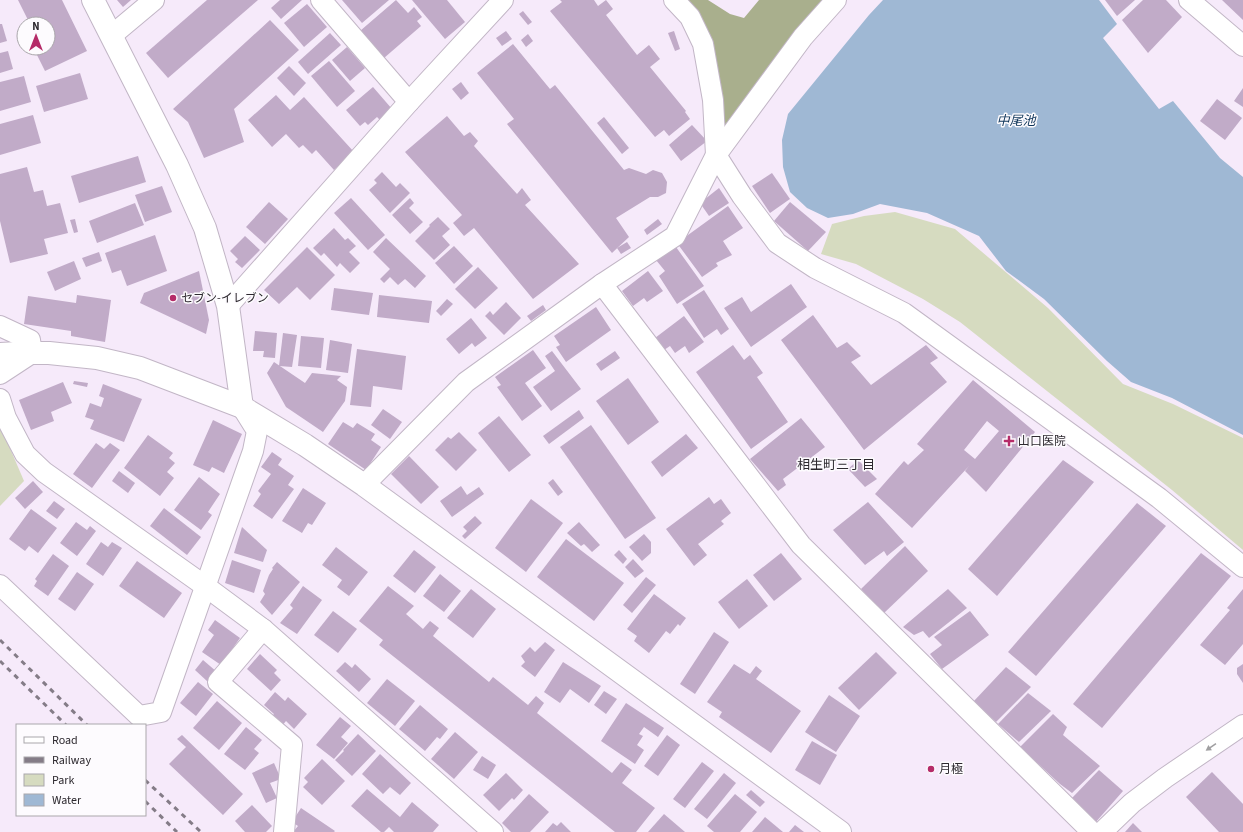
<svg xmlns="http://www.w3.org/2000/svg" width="1243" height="832" font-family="'Source Sans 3','Noto Sans JP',sans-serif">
	<rect width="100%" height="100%" fill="#f6eafa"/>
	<!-- green -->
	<g fill="#d6dbc0">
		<polygon points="895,212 955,229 1048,308 1123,384 1173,404 1243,438 1243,550 1172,490 960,322 923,299 856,264 821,254 832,224 864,216"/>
		<polygon points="0,425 24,481 0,506"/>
	</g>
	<!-- forest -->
	<polygon fill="#a9af8d" points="684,0 708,0 730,14 744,18 759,0 826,0 726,130 712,45"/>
	<!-- water -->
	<polygon fill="#9fb8d4" points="883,0 1099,0 1117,24 1103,38 1159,109 1173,101 1220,158 1243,177 1243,435 1172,398 1131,382 1107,361 1044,299 1006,271 979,236 927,213 880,204 853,214 828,218 807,208 790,192 783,167 782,140 788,114 869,15"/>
	<!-- building -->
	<g fill="#c1abc8" fill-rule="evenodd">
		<polygon points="18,0 62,0 87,51 45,71 36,53 42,50 41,48 48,48 48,24 30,24"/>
		<polygon points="117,0 131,0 123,7"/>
		<polygon points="207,0 258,0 168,78 146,53"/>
		<polygon points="280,0 302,0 281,19 271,8"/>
		<polygon points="342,0 389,0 362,23"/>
		<polygon points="396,0 408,13 414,7 422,17 417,21 421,26 384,58 360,31"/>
		<polygon points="412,0 447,0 465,22 445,39"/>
		<polygon points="560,0 594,0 598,6 606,0 613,9 606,15 637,55 649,45 660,59 650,67 686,111 685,112 690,119 669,136 664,130 655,137 550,11 562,2"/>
		<polygon points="1105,0 1135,0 1117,16"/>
		<polygon points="1143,0 1166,0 1182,17 1148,53 1122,20"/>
		<polygon points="1222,0 1243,0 1243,20"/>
		<polygon points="307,4 327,27 304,47 284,23"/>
		<polygon points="523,11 532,22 528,25 519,14"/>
		<polygon points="270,20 299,50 234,109 244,142 204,158 188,122 173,109"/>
		<polygon points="0,24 2,24 7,41 0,43"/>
		<polygon points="506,31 512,39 502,46 496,38"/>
		<polygon points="674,31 680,49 675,51 668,33"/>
		<polygon points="330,33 341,45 308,74 298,62"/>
		<polygon points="528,34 533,41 526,47 521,40"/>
		<polygon points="513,44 550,89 555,85 624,170 629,168 646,174 653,170 662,173 667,182 666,193 658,197 650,197 616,218 629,237 612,253 507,124 514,119 477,73"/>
		<polygon points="347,47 365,68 350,81 332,60"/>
		<polygon points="8,51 13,69 0,73 0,53"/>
		<polygon points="329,61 355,91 337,107 311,76"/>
		<polygon points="289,66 306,83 294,96 277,78"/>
		<polygon points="80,73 88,99 44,112 36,86"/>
		<polygon points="24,76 31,102 0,111 0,82"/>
		<polygon points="461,82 469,93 461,100 452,89"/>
		<polygon points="373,87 392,109 380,120 377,117 368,125 365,122 360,126 346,110"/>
		<polygon points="1243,88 1243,107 1234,101"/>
		<polygon points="276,95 290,110 304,97 354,152 334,170 316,150 312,154 303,145 299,148 286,134 272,147 248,120"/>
		<polygon points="1217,99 1242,118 1225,140 1200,121"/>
		<polygon points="33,115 41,143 0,155 0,124"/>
		<polygon points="447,116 464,136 470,132 478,141 474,146 517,194 522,188 531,200 525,205 579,264 533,299 474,228 464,236 453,223 462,215 405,152"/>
		<polygon points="604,117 629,148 622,154 597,123"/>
		<polygon points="692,125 707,141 681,161 669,145"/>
		<polygon points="138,156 146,182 79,203 71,176"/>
		<polygon points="27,167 34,192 43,190 47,206 60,203 68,233 44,239 48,254 10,263 0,221 0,174"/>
		<polygon points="382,172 396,187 400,183 410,193 390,213 369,190 377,183 374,180"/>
		<polygon points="772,173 790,199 770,213 752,186"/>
		<polygon points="162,186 172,212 145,222 135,195"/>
		<polygon points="719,188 729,203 709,216 700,203"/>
		<polygon points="351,198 385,235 368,250 334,213"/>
		<polygon points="410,198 414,203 409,208 423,222 410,234 392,215"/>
		<polygon points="269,202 288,219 265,244 246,227"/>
		<polygon points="790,202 826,232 808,251 774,221"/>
		<polygon points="135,203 144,225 97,243 89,221"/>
		<polygon points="728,206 743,228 723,241 732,255 716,263 718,266 702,277 677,243"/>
		<polygon points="438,217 450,229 442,236 450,245 434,260 415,241 430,226 429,225"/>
		<polygon points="75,219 78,232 74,233 70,220"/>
		<polygon points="658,219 662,224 647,235 644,230"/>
		<polygon points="334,228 345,240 348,238 356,246 349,252 360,263 350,273 340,263 337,267 324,253 321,256 313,248"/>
		<polygon points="155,235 167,271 127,286 121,270 112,273 105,253"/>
		<polygon points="245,236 260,250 242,268 235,262 238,259 230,251"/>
		<polygon points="386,238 426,276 415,288 405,279 398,285 390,277 384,283 380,279 390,269 373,252"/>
		<polygon points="627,242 631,248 621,254 617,248"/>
		<polygon points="454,246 473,266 454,284 435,263"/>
		<polygon points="307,247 335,275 310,300 297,287 279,304 264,290"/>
		<polygon points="676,247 704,286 677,304 659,276 665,271 656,260"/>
		<polygon points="99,252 102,261 86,267 82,258"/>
		<polygon points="74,261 81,279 55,291 47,272"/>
		<polygon points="478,267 498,288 475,309 455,289"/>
		<polygon points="199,271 209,320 206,334 140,303 144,293"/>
		<polygon points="648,271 663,291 647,302 644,298 633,306 622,291"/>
		<polygon points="791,284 807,307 751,347 724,308 742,297 751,312"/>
		<polygon points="334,288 373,293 369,315 331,310"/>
		<polygon points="704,290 729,329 721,335 717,329 704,338 682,304"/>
		<polygon points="77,295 111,300 105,342 71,336 71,331 24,324 28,296 76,303"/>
		<polygon points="379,295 432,301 429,323 377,317"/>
		<polygon points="447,299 453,304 441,316 436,311"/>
		<polygon points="506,302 521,318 504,335 485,316 490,311 493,315"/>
		<polygon points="543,305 546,310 531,321 527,316"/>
		<polygon points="596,307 611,330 566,362 556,347 560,345 554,336"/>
		<polygon points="813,315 837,348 847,342 861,356 851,362 871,385 926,345 938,358 930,363 947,382 864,450 781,340"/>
		<polygon points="684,316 704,342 689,353 685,346 675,353 670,346 664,350 655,338"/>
		<polygon points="471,318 487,338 475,347 472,343 459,354 446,339"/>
		<polygon points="255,331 277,333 275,358 263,357 264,351 253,351"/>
		<polygon points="283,333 297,335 292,367 279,366"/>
		<polygon points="301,336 324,338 321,368 298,366"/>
		<polygon points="330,340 352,344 348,373 326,370"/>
		<polygon points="733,345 744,360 750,355 763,373 757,377 788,422 751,449 696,372"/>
		<polygon points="357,349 406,356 402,390 373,386 371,407 350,405"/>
		<polygon points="533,350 546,368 525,383 542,406 522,421 497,387 501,385 495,377"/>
		<polygon points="552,351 581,389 551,411 533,387 555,371 545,356"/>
		<polygon points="615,351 620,358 601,371 596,364"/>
		<polygon points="274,362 305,383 312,373 341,376 337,380 347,387 345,401 323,432 286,407 267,373"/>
		<polygon points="628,378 659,422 628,445 596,401"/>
		<path d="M 973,380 L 1035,432 L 986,492 L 965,471 L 969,466 L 912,528 L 875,494 L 904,461 L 908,465 L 924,450 L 917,444 ZM 987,421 L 999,431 L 975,459 L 964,450 Z"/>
		<polygon points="74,381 88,383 87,387 73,384"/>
		<polygon points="63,382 72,403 51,412 54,421 31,430 19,400"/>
		<polygon points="103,384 142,399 124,442 90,429 94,420 85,417 90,403 101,407 104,398 99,396"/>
		<polygon points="383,409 402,422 390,439 371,425"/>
		<polygon points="579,410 584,418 549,444 543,436"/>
		<polygon points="499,416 531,455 509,472 478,433"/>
		<polygon points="801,418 825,447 783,479 786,485 778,491 750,459"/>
		<polygon points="213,420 242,434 224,473 212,467 209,472 193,465"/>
		<polygon points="343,422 353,428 357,423 375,434 371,440 381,447 366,470 328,444"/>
		<polygon points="591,425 656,518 625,539 560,447"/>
		<polygon points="459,432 477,450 456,471 435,450 448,437 451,439"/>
		<polygon points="686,434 698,448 662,477 651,462"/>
		<polygon points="148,435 173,453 169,458 175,463 167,472 174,478 160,496 124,468"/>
		<polygon points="96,443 104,449 110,443 120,450 92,488 73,474"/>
		<polygon points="272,452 282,459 278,465 294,476 288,485 294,489 272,519 253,506 261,494 258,491 271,474 261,467"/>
		<polygon points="409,456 439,487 421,504 391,474"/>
		<polygon points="858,460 877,479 865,487 848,469"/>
		<polygon points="1063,460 1094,482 997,596 968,569"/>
		<polygon points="119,471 135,483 128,493 112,481"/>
		<polygon points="199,477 220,494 208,512 212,515 201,530 174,510"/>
		<polygon points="553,479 563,492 558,496 548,483"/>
		<polygon points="33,481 43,492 25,509 15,498"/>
		<polygon points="461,486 467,495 479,487 484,494 452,517 440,501"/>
		<polygon points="303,488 326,503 312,525 308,523 302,533 282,521"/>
		<polygon points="709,497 714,504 721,499 731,513 721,521 724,524 698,544 707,555 694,566 666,529"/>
		<polygon points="531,499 563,523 526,572 495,548"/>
		<polygon points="54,501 65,509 57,519 46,511"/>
		<polygon points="868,502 904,542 887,556 884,551 865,565 833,530"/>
		<polygon points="1137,503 1166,526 1036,676 1008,652"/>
		<polygon points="164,508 201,537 187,555 150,526"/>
		<polygon points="31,509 57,528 38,553 29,546 25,551 9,539"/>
		<polygon points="475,516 482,523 465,539 462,536 467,531 463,527"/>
		<polygon points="76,522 87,530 90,526 96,531 77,556 60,543"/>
		<polygon points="579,522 600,545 592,552 584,544 581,546 567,533"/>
		<polygon points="242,527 267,550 263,562 234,553"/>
		<polygon points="644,534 651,542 651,553 642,561 629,547"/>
		<polygon points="566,539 624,583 594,621 537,577"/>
		<polygon points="101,542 108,547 112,542 122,548 103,576 86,564"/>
		<polygon points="905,546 928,571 883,614 861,589"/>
		<polygon points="336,547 368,572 349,596 337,587 342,580 322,565"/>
		<polygon points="414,550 436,567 415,593 393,576"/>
		<polygon points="619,550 627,559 623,564 614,555"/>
		<polygon points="781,553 802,579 774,601 753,575"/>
		<polygon points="1201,553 1231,576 1102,728 1073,704"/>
		<polygon points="53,554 69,566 48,596 34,586 37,581 35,579"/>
		<polygon points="633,559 644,571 635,578 625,567"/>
		<polygon points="232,560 261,570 254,593 225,583"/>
		<polygon points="137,561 182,593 164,618 119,586"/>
		<polygon points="277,562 300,582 272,615 260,602 265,594 263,591 269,575 273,569 272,568"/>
		<polygon points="77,572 94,584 75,611 58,599"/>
		<polygon points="440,574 461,591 444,612 423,596"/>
		<polygon points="646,577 656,585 632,613 623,605"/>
		<polygon points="747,579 768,606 739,629 718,602"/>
		<polygon points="303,586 322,600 297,634 280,623 293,608 290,605"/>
		<polygon points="388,586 414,606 406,614 423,629 430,621 439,628 433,636 489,682 493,677 528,705 536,696 544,703 537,713 612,773 621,762 632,770 622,783 655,808 636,832 615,832 379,645 383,640 359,621"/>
		<polygon points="471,589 496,609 473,638 447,618"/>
		<polygon points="948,589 967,608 929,638 923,631 914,635 903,627"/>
		<polygon points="1243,589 1243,644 1225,665 1200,645 1230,610 1227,608"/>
		<polygon points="654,594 686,618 680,626 678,624 670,634 666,631 649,653 634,641 637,636 627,629"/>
		<polygon points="333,611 357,629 338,653 314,635"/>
		<polygon points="970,611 989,635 942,669 930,654 942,645 934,637"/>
		<polygon points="215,620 240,638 221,665 202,652 214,635 208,630"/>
		<polygon points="714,632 729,642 695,694 680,684"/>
		<polygon points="545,642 555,650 535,677 521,666 525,662 521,656 530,647 535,652"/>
		<polygon points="876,652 897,673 859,710 838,688"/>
		<polygon points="260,654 277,670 274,673 281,680 271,691 247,669"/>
		<polygon points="203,660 217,672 208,682 195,670"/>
		<polygon points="345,662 352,668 355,664 371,679 359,692 336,671"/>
		<polygon points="563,662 601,686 589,703 570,689 560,703 544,692"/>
		<polygon points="734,664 750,674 756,666 762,671 756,679 801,711 771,753 719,717 722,712 707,702"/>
		<polygon points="1243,664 1243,683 1237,674 1237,668"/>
		<polygon points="1006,667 1031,687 996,722 973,702"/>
		<polygon points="387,679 415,701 395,726 367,703"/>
		<polygon points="198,682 213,694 196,716 180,703"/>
		<polygon points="604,691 617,699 606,714 594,705"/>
		<polygon points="275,692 285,701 288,697 307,714 294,729 286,721 281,727 271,717 274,714 264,705"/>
		<polygon points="1028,693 1051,711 1019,742 998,724"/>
		<polygon points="829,695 860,716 836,752 805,732"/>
		<polygon points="217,701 242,723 219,750 193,728"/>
		<polygon points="626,703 664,728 658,737 644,727 639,734 643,736 637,745 644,750 635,764 601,741"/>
		<polygon points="420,705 448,729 440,739 437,737 425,751 399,729"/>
		<polygon points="1053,714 1067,727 1063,735 1100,766 1072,793 1060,784 1020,747"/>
		<polygon points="340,717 351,726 341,737 348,743 334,759 316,745"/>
		<polygon points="246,727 262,740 254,749 259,753 245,770 224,754"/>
		<polygon points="455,732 478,752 454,779 431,759"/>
		<polygon points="358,734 376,751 352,776 335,760 344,751 343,750"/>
		<polygon points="182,735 243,794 223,815 169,764 186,747 177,739"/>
		<polygon points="667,735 680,745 658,776 644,766"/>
		<polygon points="812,741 837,755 820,785 795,770"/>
		<polygon points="380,754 411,783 400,795 390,787 383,794 362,774"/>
		<polygon points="482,756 496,765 488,779 473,770"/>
		<polygon points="322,759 345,781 322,805 303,787 308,782 304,778"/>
		<polygon points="702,762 714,771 685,808 673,799"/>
		<polygon points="274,763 281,779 270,783 277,798 266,803 252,773"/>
		<polygon points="1099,770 1123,791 1095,823 1072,798"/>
		<polygon points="1212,772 1243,804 1243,832 1219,832 1186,797"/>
		<polygon points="506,773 523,790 514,800 512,798 499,811 483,795"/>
		<polygon points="724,773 736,783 707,819 694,809"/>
		<polygon points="367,789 400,817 412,802 439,825 433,832 394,832 389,827 384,832 381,832 351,806"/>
		<polygon points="751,790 765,802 760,807 746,795"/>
		<polygon points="529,794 549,812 530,832 511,832 502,823"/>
		<polygon points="735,794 757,812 740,832 714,832 707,826"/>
		<polygon points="252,805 272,826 266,832 245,832 235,821"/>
		<polygon points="301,808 335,831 334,832 293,832 298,826 292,822"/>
		<polygon points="664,814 685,832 648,832"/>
		<polygon points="765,817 783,832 752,832"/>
		<polygon points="561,822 571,832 545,832 553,823 557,826"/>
		<polygon points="1133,823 1142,832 1125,832"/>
		<polygon points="795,825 804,832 789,832"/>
	</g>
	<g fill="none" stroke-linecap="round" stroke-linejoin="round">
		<!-- minor casing -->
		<g stroke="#c2b6c6" stroke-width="22">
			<g id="minor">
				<polyline points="321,0 409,102"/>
				<polyline points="674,0 690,17 703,44 713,100 716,155 742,196 777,243 815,268 904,313 1159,498 1243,567"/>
				<polyline points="1189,0 1243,46"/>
				<polyline points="111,36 154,0"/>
				<polyline points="602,284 801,545 1092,832"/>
				<polyline points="228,306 409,102 503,0"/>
				<polyline points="0,326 30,340 32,353 0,374"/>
				<polyline points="0,399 6,418 25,454 44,472 205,586 263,629 493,832"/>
				<polyline points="364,485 466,382 602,284 675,236 716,155 803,37 836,0"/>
				<polyline points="0,585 139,716 161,712 253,451 257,431 242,407"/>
				<polyline points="263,629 218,682 292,745 284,832"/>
				<polyline points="1102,832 1132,803 1165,778 1243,725"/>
			</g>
		</g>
		<!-- tertiary casing -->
		<g stroke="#c2b6c6" stroke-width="24">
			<g id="tertiary">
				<polyline points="93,0 177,165 205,228 228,306 242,407"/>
				<polyline points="0,354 18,353 49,353 97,358 140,368 242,407 305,445 364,485 840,832"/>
			</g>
		</g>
		<!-- minor -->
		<use href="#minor" stroke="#fff" stroke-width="20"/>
		<!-- tertiary -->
		<use href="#tertiary" stroke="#fff" stroke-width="22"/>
		<!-- rail -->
		<g stroke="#847c87" stroke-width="3" stroke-dasharray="5 5" stroke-linecap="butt">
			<polyline points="0,640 87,725"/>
			<polyline points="0,661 66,725"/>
			<polyline points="145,780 201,832"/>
			<polyline points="145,801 177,832"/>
		</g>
	</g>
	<!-- one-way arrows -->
	<defs><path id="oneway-solid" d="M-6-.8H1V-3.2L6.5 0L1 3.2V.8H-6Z"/></defs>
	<use fill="#a09fa1" href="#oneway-solid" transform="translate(1211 747) rotate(146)"/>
	<!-- markers -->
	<g fill="#b52b68" stroke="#fdfbfe" stroke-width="1.5">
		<circle cx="173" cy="298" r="4"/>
		<path d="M1007 435h4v4h4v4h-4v4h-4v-4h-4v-4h4z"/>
		<circle cx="931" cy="769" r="4"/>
	</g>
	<g text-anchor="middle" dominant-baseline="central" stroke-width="3" stroke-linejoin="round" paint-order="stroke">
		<!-- poi labels -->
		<g font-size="12" fill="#2d292f" stroke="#fdfbfe" text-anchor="start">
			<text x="181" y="298">セブン-イレブン</text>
			<text x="1018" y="441">山口医院</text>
			<text x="939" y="769">月極</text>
		</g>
		<!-- water labels -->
		<g font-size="13" font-style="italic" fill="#0c3358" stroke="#fdfbfe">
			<text x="1016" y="121">中尾池</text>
		</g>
		<!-- neighbourhood labels -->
		<g font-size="13" fill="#2d292f" stroke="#fdfbfe">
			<text x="836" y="465">相生町三丁目</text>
		</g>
	</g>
	<!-- legend -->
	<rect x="16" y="724" width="130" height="92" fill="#fdfbfe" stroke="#aaa7ab"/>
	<rect x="24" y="737" width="20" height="6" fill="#ffffff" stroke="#aaa7ab"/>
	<text x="52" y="744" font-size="12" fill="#2d292f">Road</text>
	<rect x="24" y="757" width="20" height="6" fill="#847c87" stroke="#aaa7ab"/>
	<text x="52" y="764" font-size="12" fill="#2d292f">Railway</text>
	<rect x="24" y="774" width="20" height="12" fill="#d6dbc0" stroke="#aaa7ab"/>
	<text x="52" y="784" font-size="12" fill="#2d292f">Park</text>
	<rect x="24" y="794" width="20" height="12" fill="#9fb8d4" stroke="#aaa7ab"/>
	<text x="52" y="804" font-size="12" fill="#2d292f">Water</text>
	<!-- north arrow -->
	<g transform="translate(36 36)"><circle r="19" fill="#fdfbfe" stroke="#aaa7ab"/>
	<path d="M0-3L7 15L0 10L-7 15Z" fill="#b52b68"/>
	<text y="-6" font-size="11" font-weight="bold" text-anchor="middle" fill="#2d292f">N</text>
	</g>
</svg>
